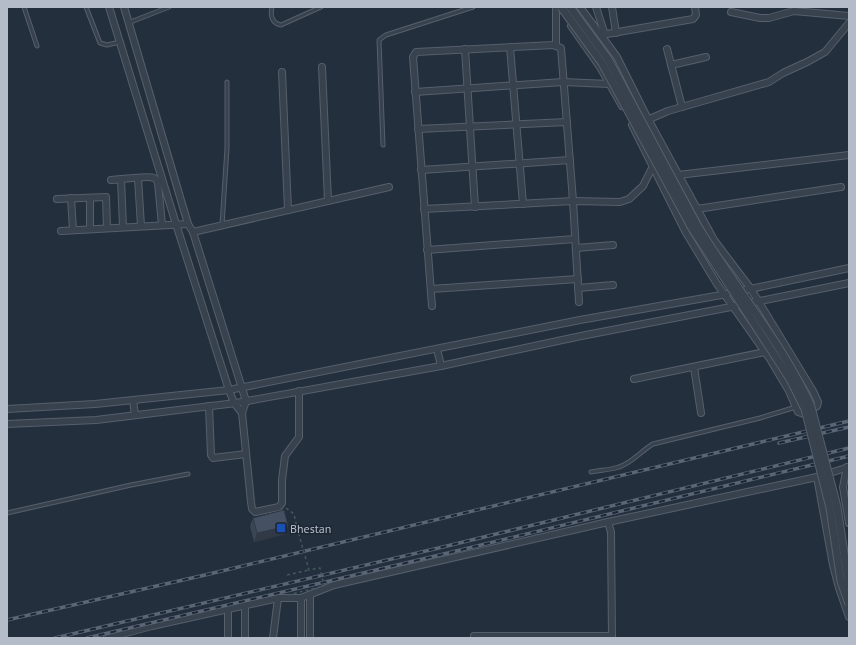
<svg xmlns="http://www.w3.org/2000/svg" width="856" height="645" font-family="'PT Sans',sans-serif">
	<rect width="100%" height="100%" fill="#242f3e"/>
	<g fill="none" stroke-linecap="round" stroke-linejoin="round">
		<!-- service casing -->
		<g stroke="#565f6c" stroke-width="5">
			<g id="service">
				<polyline points="24,7 37,46"/>
				<polyline points="86,7 100,43 107,45 120,42"/>
				<path d="M 272,7 C 270,16 272,23 281,25 L 321,7"/>
				<polyline points="128,23 169,7"/>
				<polyline points="383,145 379,40 386,35 473,7"/>
				<polyline points="222,225 227,148 227,82"/>
				<path d="M 591,472 C 600,470 610,470 619,467 C 632,463 641,451 653,444 L 760,418 L 796,407"/>
				<polyline points="7,513 131,485 188,474"/>
			</g>
		</g>
		<!-- minor casing -->
		<g stroke="#565f6c" stroke-width="8">
			<g id="minor">
				<polyline points="109,7 176,224 229,390 234,403 242,413"/>
				<polyline points="124,7 188,224 193,232 246,401 242,413 251,502 252,509 255,512 279,507 282,503 282,480 285,456 299,437 299,391"/>
				<polyline points="580,7 617,57 648,119 714,240 751,289 813,391 818,402 817,406 804,414 798,412 789,391 770,359 717,284 685,231 632,125"/>
				<polyline points="596,7 605,35"/>
				<polyline points="612,7 616,33"/>
				<polyline points="731,12 760,18 769,18 794,11 849,16"/>
				<polyline points="571,26 600,67 622,106"/>
				<polyline points="601,35 693,19 696,15 695,7"/>
				<polyline points="556,46 556,7"/>
				<polyline points="510,47 523,204"/>
				<polyline points="465,49 475,207"/>
				<polyline points="667,49 682,107"/>
				<polyline points="671,65 706,57"/>
				<polyline points="322,67 328,201"/>
				<polyline points="282,72 288,210"/>
				<polyline points="415,92 563,82 609,84"/>
				<polyline points="645,121 668,111 769,82 783,73 807,62 825,52 849,23"/>
				<polyline points="418,129 567,122"/>
				<polyline points="421,170 570,160"/>
				<polyline points="678,175 849,155"/>
				<polyline points="138,178 141,226"/>
				<polyline points="121,179 123,227"/>
				<path d="M 111,180 C 119,180 148,175 154,178 C 157,179 157,181 158,183 L 162,225"/>
				<polyline points="71,198 73,230"/>
				<polyline points="90,198 90,229"/>
				<polyline points="57,199 106,197 107,228"/>
				<polyline points="424,209 573,201 620,202 629,199 643,186 653,166"/>
				<polyline points="697,209 841,187"/>
				<polyline points="61,231 188,224"/>
				<polyline points="193,232 389,187"/>
				<polyline points="576,248 613,245"/>
				<polyline points="427,250 575,239"/>
				<polyline points="578,288 613,285"/>
				<polyline points="431,289 578,279"/>
				<polyline points="736,292 849,268"/>
				<polyline points="745,304 849,283"/>
				<polyline points="432,306 413,57 416,52 554,45 561,48 573,201 579,302"/>
				<polyline points="437,349 441,366"/>
				<polyline points="694,367 701,413"/>
				<polyline points="634,379 765,352"/>
				<polyline points="133,400 135,415"/>
				<polyline points="209,406 211,455 213,458 246,454"/>
				<polyline points="7,409 95,404 229,390 580,320 727,294"/>
				<polyline points="7,424 96,420 236,403 441,366 581,336 736,306"/>
				<polyline points="847,467 843,487 849,523"/>
				<polyline points="817,477 833,565 839,588 849,617"/>
				<polyline points="608,522 611,532 612,638"/>
				<polyline points="310,596 310,638"/>
				<polyline points="301,598 301,638"/>
				<polyline points="474,636 612,636"/>
				<polyline points="107,638 152,626 278,598 301,598 334,585 608,522 817,477 849,467"/>
				<polyline points="228,638 228,610"/>
				<polyline points="245,638 245,606"/>
				<polyline points="273,638 278,598"/>
			</g>
		</g>
		<!-- path -->
		<g stroke="#44595c" stroke-width="1.5" stroke-dasharray="3 3" stroke-linecap="butt">
			<polyline points="286,508 294,514 297,528"/>
			<polyline points="287,575 309,570"/>
		</g>
		<!-- service -->
		<use href="#service" stroke="#38414e" stroke-width="3"/>
		<!-- minor -->
		<use href="#minor" stroke="#38414e" stroke-width="6"/>
		<!-- rail casing -->
		<g stroke="#5a6575" stroke-width="3.5">
			<g id="rail">
				<polyline points="779,443 849,427"/>
				<polyline points="7,620 205,575 849,421"/>
				<polyline points="55,638 447,546 849,448"/>
				<polyline points="87,638 448,553 849,456"/>
			</g>
		</g>
		<!-- rail -->
		<use href="#rail" stroke="#1d2633" stroke-width="2" stroke-dasharray="6" stroke-linecap="butt"/>
		<!-- tertiary-bridge casing -->
		<g stroke="#565f6c" stroke-width="9" stroke-linecap="butt">
			<g id="tertiary-bridge">
				<polyline points="561,7 602,63 692,228 790,379 805,409 830,508 841,581 849,604"/>
				<path d="M 570,7 L 608,59 L 697,225 C 722,266 751,305 777,345 C 790,366 802,385 811,407 L 837,507 L 849,586"/>
			</g>
		</g>
		<!-- path-bridge -->
		<polyline stroke="#44595c" stroke-width="1.5" stroke-dasharray="3 3" stroke-linecap="butt" points="288,595 324,586 320,568 309,570 297,528"/>
		<!-- tertiary-bridge -->
		<use href="#tertiary-bridge" stroke="#38414e" stroke-width="7"/>
	</g>
	<!-- wall -->
	<polygon fill="#3b4654" points="253,518 288,526 285,534 254,542 250,526"/>
	<!-- shaded-wall -->
	<polygon fill="#303945" points="288,526 285,534 254,542 257,533"/>
	<!-- building -->
	<polygon fill="#455162" stroke="#303945" points="284,510 288,526 257,533 253,518"/>
	<!-- markers -->
	<rect fill="#1a4fb4" stroke="#1d2633" stroke-width="1.5" x="276" y="523" width="10" height="10" rx="2"/>
	<g text-anchor="middle" dominant-baseline="central" stroke-width="3" stroke-linejoin="round" paint-order="stroke">
		<!-- poi labels -->
		<g font-size="12" fill="#b4bcc9" stroke="#1d2633" text-anchor="start">
			<text x="290" y="528">Bhestan</text>
		</g>
	</g>
	<!-- border -->
	<rect width="856" height="645" fill="none" stroke="#b4bcc9" stroke-width="16"/>
</svg>
